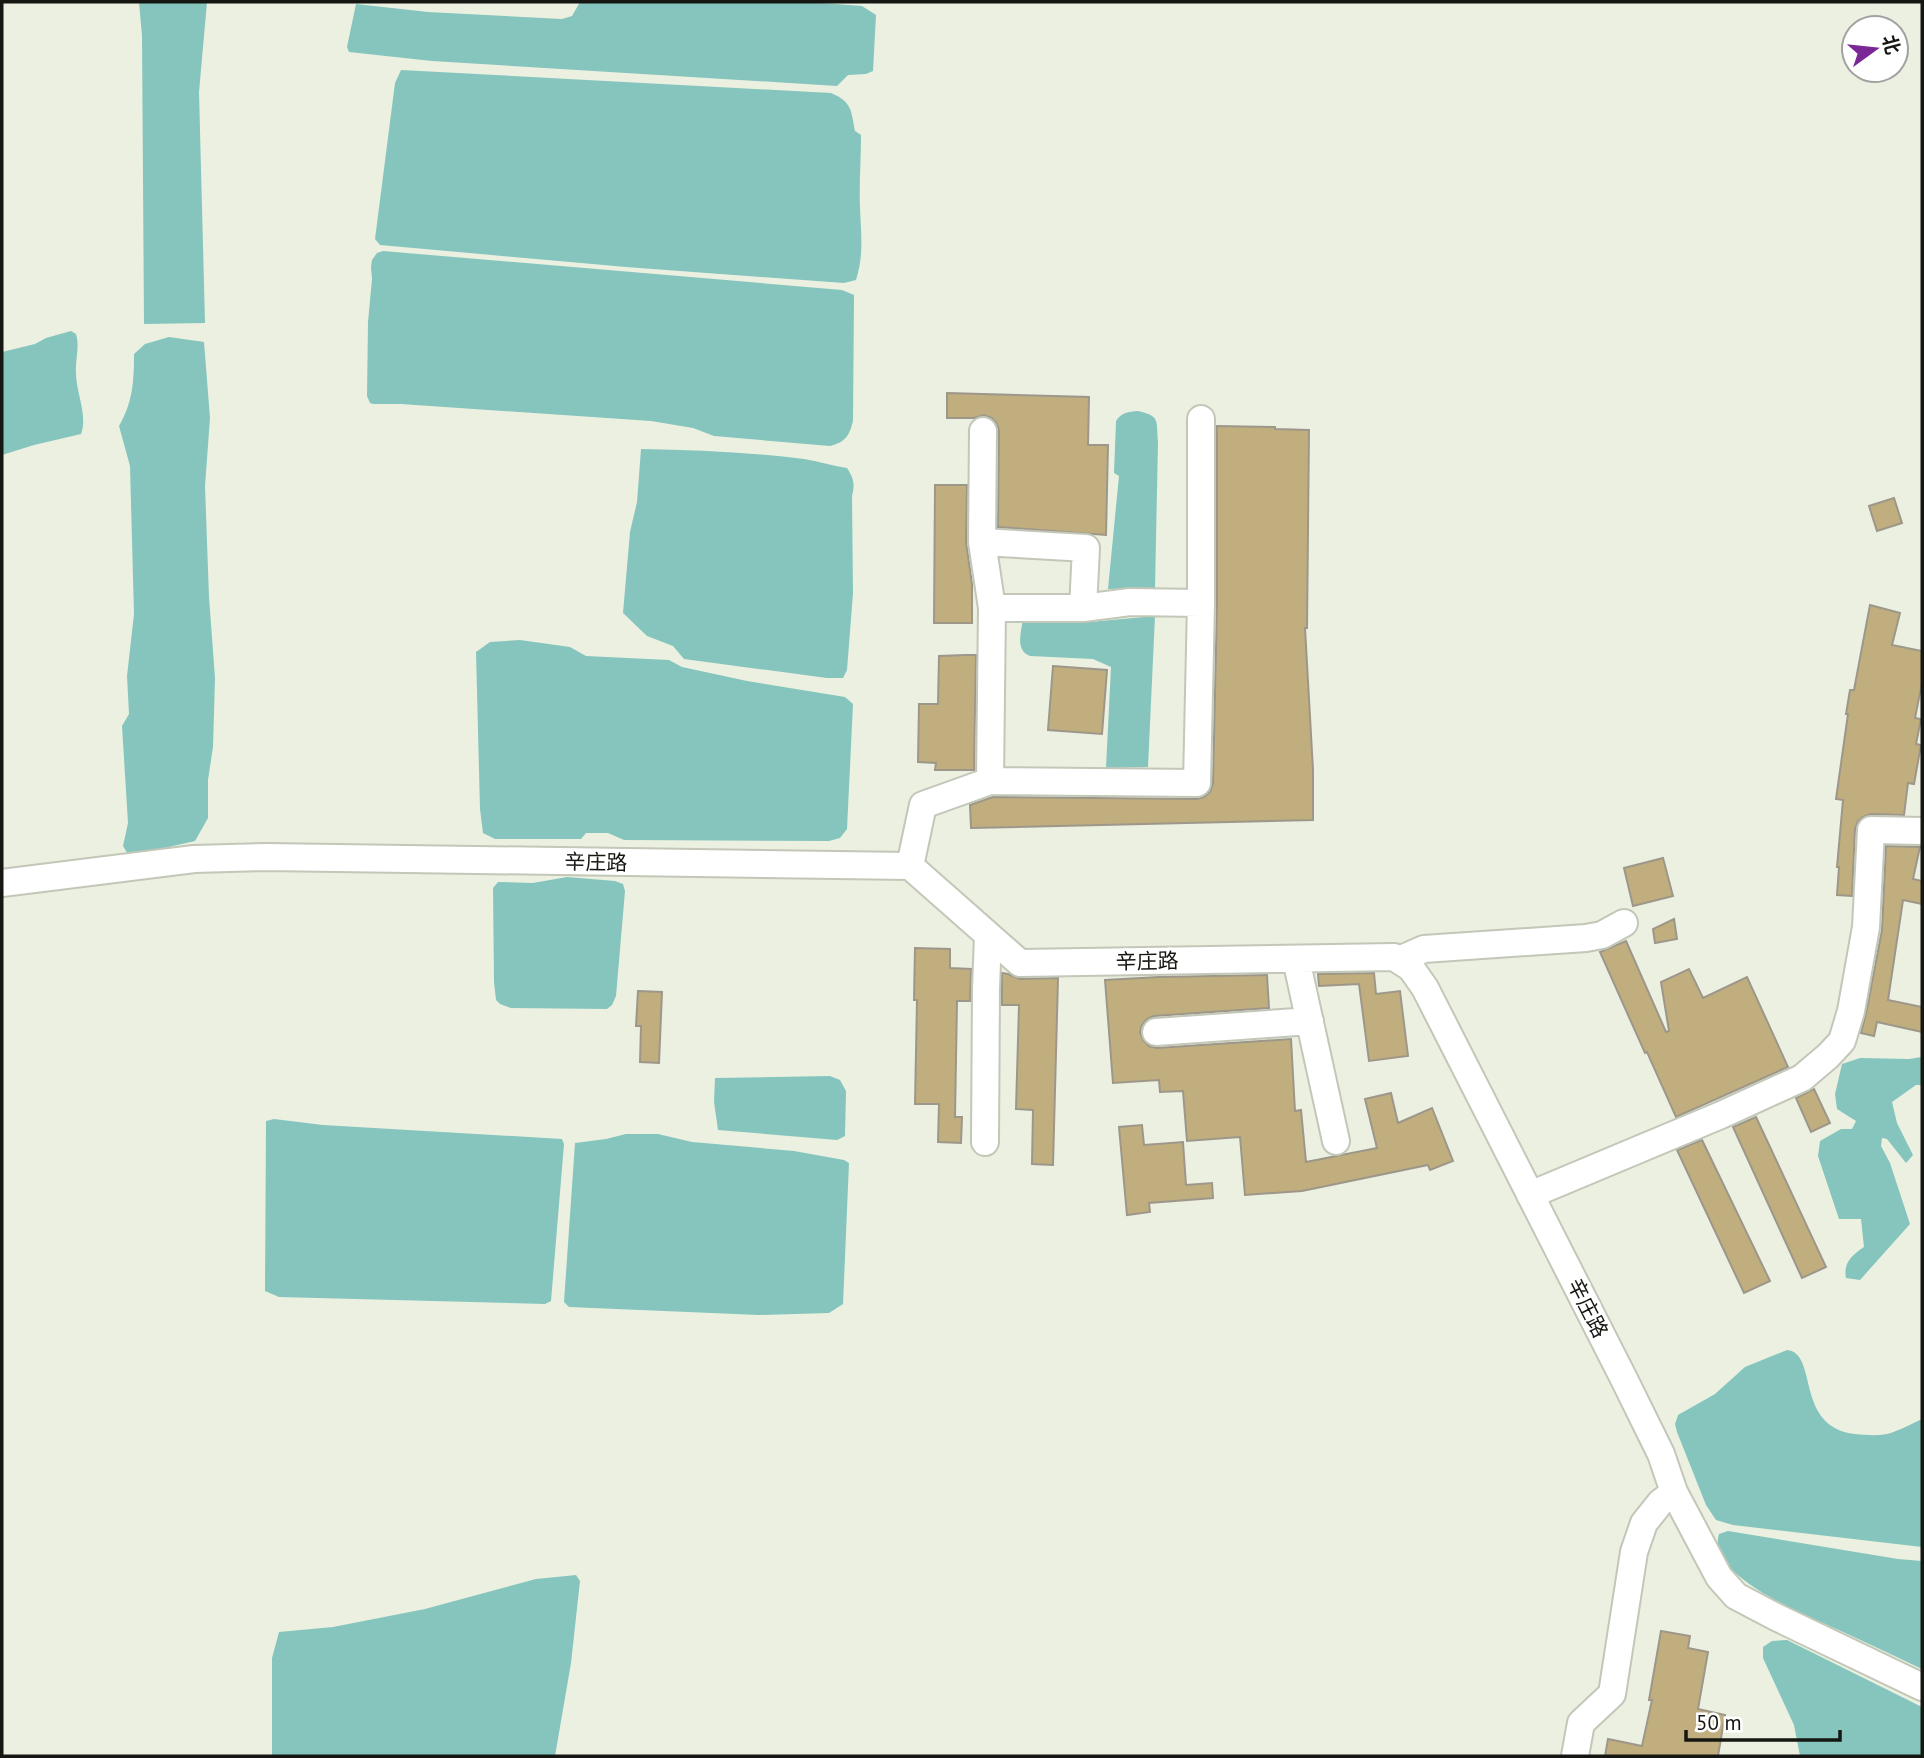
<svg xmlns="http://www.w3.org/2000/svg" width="1924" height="1758" viewBox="0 0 1924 1758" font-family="'PT Sans','Noto Sans SC',sans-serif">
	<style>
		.water { fill: #85c5bd }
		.building { fill: #c1ae7f; stroke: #9d978a; stroke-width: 2 }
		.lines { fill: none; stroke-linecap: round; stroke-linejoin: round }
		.minor-casing { stroke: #c2c7b8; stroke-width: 30 }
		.minor { stroke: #fff; stroke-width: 26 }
		.labels { text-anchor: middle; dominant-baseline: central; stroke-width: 6; stroke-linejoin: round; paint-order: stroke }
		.street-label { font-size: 21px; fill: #161712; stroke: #fff }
	</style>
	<rect width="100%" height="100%" fill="#ebf0e1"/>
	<!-- water -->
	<path class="water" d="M139,2H207L199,92L205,323L144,324L142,36Z
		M580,2H808L862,6L876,15L873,71L866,74L848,75L837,86L432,61L349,52L347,47L356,4L428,12L562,19L572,16Z
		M401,70L831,93C852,102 851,110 855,131L861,135C861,159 859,184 860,208C861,233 864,255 856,280L844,283L626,267L380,245L375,239L395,83Z
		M383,251L842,290L854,295L853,421C849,437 845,442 830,446L714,436L693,428L651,421L401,404H373L370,403L367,396L368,322L372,279L371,267L372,260L377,253Z
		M71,331L76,334C80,347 75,360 76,373C76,393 88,415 81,434L34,445L2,455V352L35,344L46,338Z
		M169,337L204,342L210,418L205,486L209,597L215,678L213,747L208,780V818L195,841L129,856L123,846L128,823L122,726L129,714L127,676L134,614L130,466L119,426C133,402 134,381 134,354L145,344Z
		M1138,411C1161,416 1156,421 1158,442L1155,588L1108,589L1119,476L1114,473L1116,421C1122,412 1128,412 1138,411Z
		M641,449C695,450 750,452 804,459C818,461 832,466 847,468C854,479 855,484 852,496L853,593L847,670L843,678H827L684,659L673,646L647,636L623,613L630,532L637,502Z
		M1155,616L1148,767L1106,768L1111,667L1093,659L1030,656C1015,650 1021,633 1023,619L1090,622Z
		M520,640L570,647L586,656L669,660L682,667L747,681L845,697L853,704L847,829L840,838L829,841L624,840L608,833H586L581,839H495L483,833L480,809L476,652L490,642Z
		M567,877L615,881L623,884L625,891L616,996L612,1005L607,1009L511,1008L500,1004L496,1000L494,982L493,888L498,882L533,883Z
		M1922,1057V1085H1916L1892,1102L1897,1123L1913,1155L1906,1163L1887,1139L1882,1138L1881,1146L1890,1163L1910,1224L1860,1280L1846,1278C1843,1263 1852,1255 1864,1247L1861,1219H1839L1818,1156L1820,1141L1841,1129H1852L1856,1121L1837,1109L1835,1094L1842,1064L1860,1058L1909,1059Z
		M830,1076L840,1080L846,1091L845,1136L837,1140L718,1130L714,1102L715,1078Z
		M274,1119L323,1125L562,1139L564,1144L551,1301L545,1304L279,1297L265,1291L266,1121Z
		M626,1134H658L692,1142L794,1151L844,1160L849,1163L843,1304L829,1313L759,1315L569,1307L564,1302L575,1143L606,1139Z
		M1787,1350C1819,1353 1794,1427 1855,1434C1866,1435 1876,1436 1887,1434C1899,1431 1911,1424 1922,1419V1547L1733,1525L1716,1520L1706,1505L1677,1432L1675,1424L1678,1415L1715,1394L1745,1367Z
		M1728,1531L1898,1559L1922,1561V1669C1896,1657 1870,1644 1843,1632C1813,1618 1705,1577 1719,1534Z
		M576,1575L580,1581L571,1663L555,1756H272V1658L279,1632L333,1627L425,1609L536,1579Z
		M1787,1640L1922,1707V1756H1800L1794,1725L1763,1658V1647L1772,1641Z"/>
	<!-- building -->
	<path class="building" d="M947,393L1089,397L1088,445H1108L1106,535L998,527L999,431L997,424L992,418L984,415L974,418H947Z
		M1217,426L1275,427V429L1309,430L1307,628H1305L1313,770V820L971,828L970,805L993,797L1197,799L1204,797L1210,792L1213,783L1217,603Z
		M935,485H967L966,542L972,584V623H934Z
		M1894,498L1902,523L1877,531L1869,506Z
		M1870,605L1900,613L1892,645L1922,651V683L1915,718L1921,719L1916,744L1921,745L1914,784L1908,783L1904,815L1871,814L1863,817L1858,821L1855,829L1852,896L1837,895L1839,867H1837L1843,800L1836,799L1848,714H1846L1850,690H1854Z
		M966,655H976L974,770H935L936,763L918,762L919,704H938L939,656Z
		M1053,666L1107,670L1102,734L1048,730Z
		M1886,846L1920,847L1913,879L1922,881V904L1903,900L1888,1000L1922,1007V1032L1877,1022L1874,1036L1861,1033L1866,1014L1882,930Z
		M1663,858L1673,896L1633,906L1624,868Z
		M1674,919L1677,939L1655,943L1653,929Z
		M1626,941L1666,1032L1669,1031L1661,982L1689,969L1703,998L1747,977L1788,1067L1676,1117L1647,1052L1645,1053L1600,952Z
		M915,948L950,949V968L971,969L970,1001H957L955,1117H962L961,1143L938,1142L939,1104H915L917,1000H914Z
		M1002,973L1008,974L1020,979L1058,978L1053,1165L1032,1164L1033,1110L1016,1109L1019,1005H1002Z
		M1374,973L1376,994L1400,991L1408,1056L1369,1061L1359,984L1319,986L1318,974Z
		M1267,975L1269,1008L1154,1016L1147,1019L1142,1025L1140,1032L1143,1040L1149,1046L1157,1048L1291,1039L1295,1111L1301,1110L1306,1162L1377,1148L1365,1099L1391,1093L1398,1123L1432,1108L1453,1161L1430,1170L1428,1165L1302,1191L1245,1195L1240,1137L1187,1141L1183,1091L1160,1092L1159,1080L1113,1083L1105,980L1159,977Z
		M638,991L662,992L659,1063L640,1062L641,1026H636Z
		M1814,1089L1830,1123L1811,1132L1796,1098Z
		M1756,1117L1826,1267L1802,1278L1733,1127Z
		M1142,1125L1144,1145L1183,1142L1186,1185L1212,1183L1213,1198L1149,1203L1150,1212L1127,1215L1119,1127Z
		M1702,1140L1770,1281L1744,1293L1677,1150Z
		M1661,1631L1690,1636L1688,1648L1708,1652L1698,1709L1725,1715L1718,1756H1605L1608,1739L1642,1746L1652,1700H1649Z"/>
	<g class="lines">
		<defs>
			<path id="minor" d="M983,431L982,542L992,608L990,781
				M982,542L1086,548L1083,608
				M992,608H1083L1130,602L1201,603
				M910,866L923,805L990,781L1197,783L1201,603V419
				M2,883L194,859L267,857L910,866L1020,963L1394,957L1411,968L1425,988L1624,1379L1661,1454L1674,1492L1719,1577L1736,1596L1776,1617L1922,1687
				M1296,959L1336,1141
				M1399,960L1424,949L1586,938L1602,935L1624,923
				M1156,1032L1310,1021
				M985,1142L986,989L988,935
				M1530,1195L1721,1115L1802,1078L1828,1056L1842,1041L1851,1011L1866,927L1871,830L1922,831
				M1575,1756L1581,1723L1612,1694L1634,1552L1644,1523L1660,1503L1674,1492"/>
		</defs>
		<!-- minor casing -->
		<use href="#minor" class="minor-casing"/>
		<!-- minor -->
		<use href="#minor" class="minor"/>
	</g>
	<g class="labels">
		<!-- street labels -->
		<g class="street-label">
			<text transform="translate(596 862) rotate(1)">辛庄路</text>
			<text transform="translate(1147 961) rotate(-1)">辛庄路</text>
			<text transform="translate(1588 1308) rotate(63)">辛庄路</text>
		</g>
	</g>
	<!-- border -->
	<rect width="1924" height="1758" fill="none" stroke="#161712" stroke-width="7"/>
	<!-- north arrow -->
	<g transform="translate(1875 49) rotate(75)"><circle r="33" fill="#ffffff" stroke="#a2a2a0" stroke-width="2"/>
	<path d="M0-5L12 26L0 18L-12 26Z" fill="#7c2796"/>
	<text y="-10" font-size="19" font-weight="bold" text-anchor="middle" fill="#161712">北</text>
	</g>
	<!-- scale -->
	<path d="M1686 1730v10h154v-10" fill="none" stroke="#161712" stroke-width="3.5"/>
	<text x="1696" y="1730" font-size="21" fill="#161712" stroke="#ffffff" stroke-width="5" paint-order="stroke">50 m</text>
</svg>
